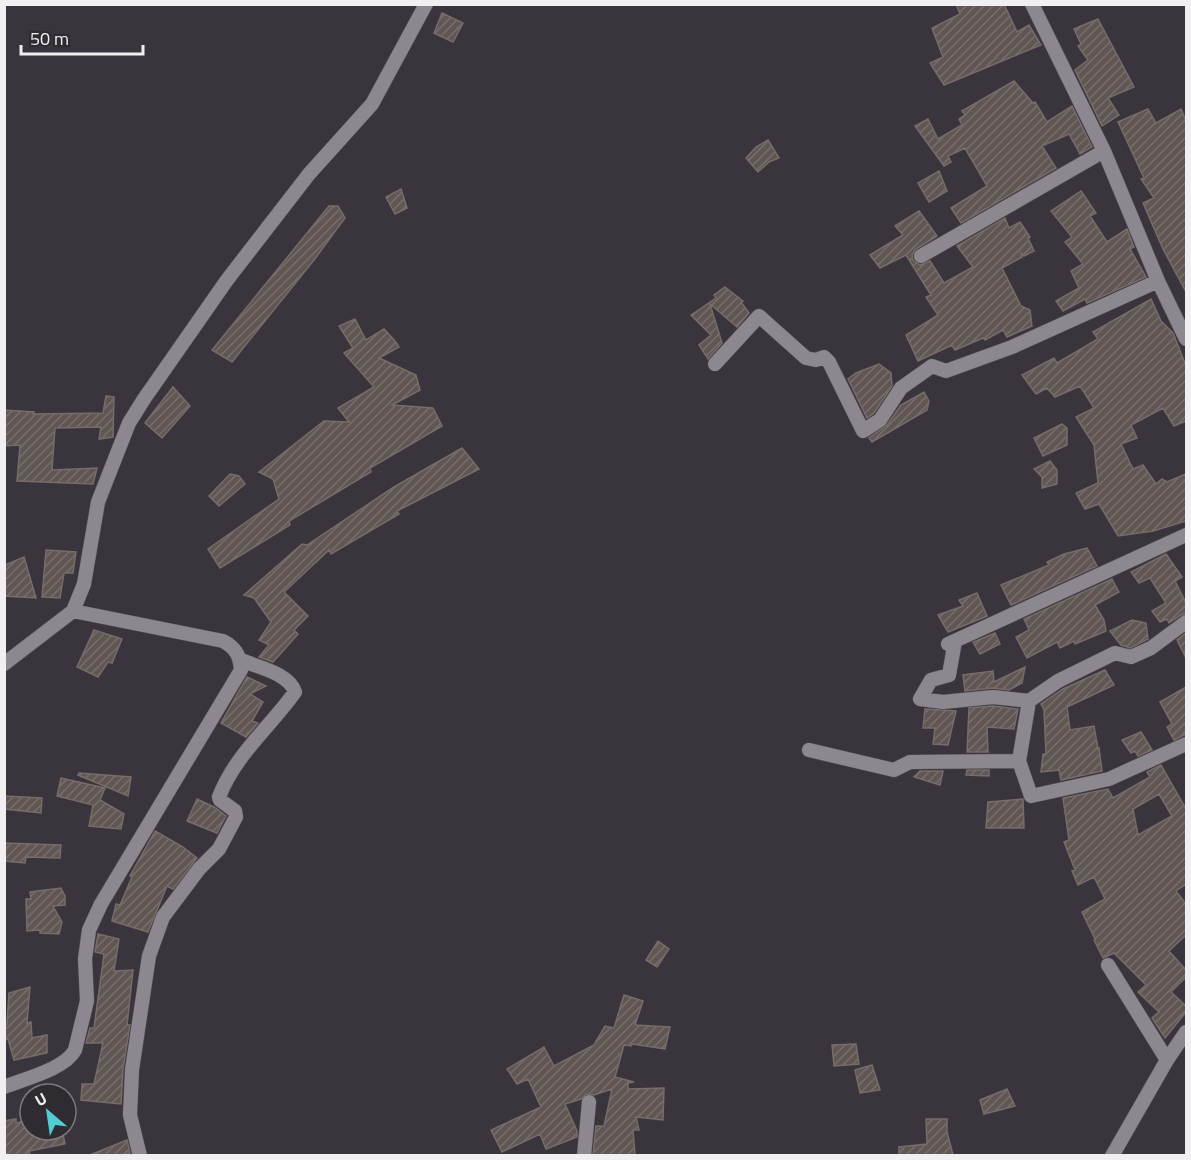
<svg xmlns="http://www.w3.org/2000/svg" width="1191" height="1160" viewBox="0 0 1191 1160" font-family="'Titillium Web',sans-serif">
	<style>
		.building { fill: url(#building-hatch); stroke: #766c6a; stroke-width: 1.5; fill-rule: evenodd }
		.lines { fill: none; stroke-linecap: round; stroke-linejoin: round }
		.street-casing { stroke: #575359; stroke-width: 15 }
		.street { stroke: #8d878f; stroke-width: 14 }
	</style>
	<defs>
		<pattern id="building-hatch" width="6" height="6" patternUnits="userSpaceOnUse" patternTransform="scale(1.5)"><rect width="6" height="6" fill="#605654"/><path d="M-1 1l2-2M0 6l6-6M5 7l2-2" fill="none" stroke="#776f6d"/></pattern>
	</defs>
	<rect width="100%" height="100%" fill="#3a353c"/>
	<!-- building -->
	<path class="building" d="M956,4H1004L1017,32L1029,25L1041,45L944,85L930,63L943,57L932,28L960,14Z
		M442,13L463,23L453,42L434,33Z
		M1098,19L1134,87L1108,98L1119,115L1102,126L1075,70L1088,60L1078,46L1081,44L1074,29Z
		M1014,81L1033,103L1035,102L1047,122L1072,106L1092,147L1080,154L1069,134L1042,146L1056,168L961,223L951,208L987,186L965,148L948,156L951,162L944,166L915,126L928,119L938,139L962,125L959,119L965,115L962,111Z
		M1148,109L1156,123L1181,109L1186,121V292L1163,249L1143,203L1154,198L1141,179L1144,178L1118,122Z
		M768,140L779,158L769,162L758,172L746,158L756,147Z
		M939,171L947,191L929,202L918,183Z
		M401,189L407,208L395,214L386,197Z
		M1081,191L1096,213L1090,216L1107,242L1127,229L1134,247L1130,249L1146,277L1087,303L1085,299L1063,311L1056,301L1079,288L1071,271L1083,264L1065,242L1072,237L1051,211Z
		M329,206H338L345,218L314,260L232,362L212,350Z
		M919,211L937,236L916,249L912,255L913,260L920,265L930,261L944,283L973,267L957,246L1005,218L1009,228L1020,222L1030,237L1028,238L1034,251L1024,256L1021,253L1022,257L1002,268L1021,306L1030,310L1032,326L1007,337L1003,330L985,340L983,338L955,350L952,345L918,361L906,335L938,315L926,297L931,295L906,255L880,268L870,255L903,235L895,226Z
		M725,287L743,301L741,302L749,313L737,327L710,304L722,343L708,359L699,345L711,335L691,315L716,298L714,295Z
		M1151,299L1161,321L1173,333L1186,366V421L1174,426L1163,408L1131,425L1137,438L1121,444L1133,469L1143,465L1156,484L1162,479L1167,482L1186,474V521L1153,531L1118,536L1099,504L1085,509L1076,493L1098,483L1094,445L1076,417L1094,408L1080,386L1055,397L1047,388L1036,394L1022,375L1054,358L1057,363L1098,339L1093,332Z
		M355,319L366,340L384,329L395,341L399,347L379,358L416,375L420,390L392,405L433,408L442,426L370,468L371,472L289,521L290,525L220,568L208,549L279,499L273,479L259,472L324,421L349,422L338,408L374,387L344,353L353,348L339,326Z
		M879,364L891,373L892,386L874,413L867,418L848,379L856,373Z
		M173,387L190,406L162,438L145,423Z
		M924,392L929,401L927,410L872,442L869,438L887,425L901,405Z
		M106,396L114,397L113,437L99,439L101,427L55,428L52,470L97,468L93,484L17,481L20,445L4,446V410L34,412L33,414L103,413Z
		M1062,424L1067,428V445L1043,456L1034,438Z
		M462,448L479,469L397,511L399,514L331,554L329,550L284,592L308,616L294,630L298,634L273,662L259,657L269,645L259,640L271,622L254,598L244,595L302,544L307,545L394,487Z
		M1050,461L1057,470V484L1042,488V477L1034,469Z
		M230,474L239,476L245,484L219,506L209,496Z
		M1087,548L1097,566L1011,605L1001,585L1049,565L1047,562L1064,554Z
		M46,550L76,552L73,573H64L60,598L42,597Z
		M1166,554L1182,577L1175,581L1186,603V613L1181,615L1169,623L1167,619L1160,622L1152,611L1166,603L1150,578L1139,583L1131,572Z
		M24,557L36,598L4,596L5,565Z
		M1112,579L1119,592L1095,605L1104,620L1106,631L1075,644L1074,641L1060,648L1057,642L1027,658L1016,637L1029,630L1024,619Z
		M977,593L987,616L948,632L938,615L963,606L959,600Z
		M1132,620L1146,623L1148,639L1130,648L1121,645L1110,631Z
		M94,630L122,639L112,663L108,662L98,677L77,667Z
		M995,633L1000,644L980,654L973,642Z
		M1186,633V658L1177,640Z
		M1025,667L1022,683L1009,690L992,688L965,691L963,675L993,671L994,682Z
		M1105,670L1114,685L1067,707L1070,730L1094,726L1098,749L1099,748L1102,771L1061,780L1059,770L1041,772L1043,754H1046L1044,710L1041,704L1063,689Z
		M247,677L266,686L250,694L263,702L252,721L258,723L246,737L221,723Z
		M1186,687V734L1174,740L1167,727L1172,724L1160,702Z
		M993,706L1018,709L1014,729L987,727L988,752H967L969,708Z
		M925,709L956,711L948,745L933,744L935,728H923Z
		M1141,732L1152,750L1138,756L1135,751L1131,753L1122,740Z
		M1161,765L1186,809V884L1176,891L1186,904V935L1169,951L1186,970V977L1171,992L1186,1006V1012L1165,1038L1152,1018L1159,1012L1138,992L1146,985L1114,953L1103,958L1094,940L1095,939L1082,912L1105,899L1094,877L1078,885L1072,871L1075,870L1064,842L1069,840L1063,798L1108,789L1113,798L1150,777L1147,772ZM1159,794L1172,816L1138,835L1133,809Z
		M967,770H989V776L966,775Z
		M920,771H943L940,785L914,777Z
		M79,773L131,777L128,796L78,775Z
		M61,778L105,788L100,800L124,814L121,829L89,826L93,805L57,796Z
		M4,796L42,798L41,813L4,809Z
		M197,799L214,807L226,816L217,833L187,821Z
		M1023,799L1024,828H986L988,802Z
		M155,831L183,847L197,858L173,889L167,886L148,932L112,921L116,904L120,905L132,877L130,876Z
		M4,843L61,845L60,858L26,857L25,863L4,861Z
		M61,888L65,896V905L53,906L62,922L59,934L40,933V930L27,931L26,899H31L30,892Z
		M98,934L119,939L114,971L133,970L127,1025H130L123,1069L121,1104L81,1100L82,1084H94L103,1043H86L90,1028H94L104,954L95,952Z
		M658,941L669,949L657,967L646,960Z
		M30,987L27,1023L31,1022L32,1038L47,1035V1053L14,1060L8,1039L4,1040V1024H7L9,993Z
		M624,995L643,1001L635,1025L670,1027L665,1049L632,1044L631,1046L624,1045L615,1077L634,1082L628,1083V1089L664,1088L663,1120L636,1117L639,1130H633L635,1155H593L596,1126H604L612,1089L594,1095L586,1094L581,1099L565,1104L577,1131V1137L546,1149L540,1134L502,1152L491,1130L541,1107L528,1079L517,1084L507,1069L544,1047L554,1066L594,1045L605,1026L614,1028Z
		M856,1044L859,1064L834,1066L832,1045Z
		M872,1065L880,1090L860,1093L855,1070Z
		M1007,1089L1015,1106L984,1114L980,1100Z
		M16,1119V1123L30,1120V1130H62L65,1144L29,1151L30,1155H4V1121Z
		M926,1119H947V1132L953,1155H899V1147L927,1144Z
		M127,1140L130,1153L122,1155H90Z"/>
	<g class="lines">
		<defs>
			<path id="street" d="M1032,4L1104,151L1158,281L1186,339
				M921,256L1104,151
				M715,364L759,316L806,358L816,360L824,357L829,362L863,431L880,420L901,388L932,366L946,371L1012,347L1158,281
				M955,641L949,675L931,680L920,699L943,702L993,697L1029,701L1058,681L1115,653L1131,657L1151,648L1186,622
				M948,644L1186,535
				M4,664L73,611L84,584L98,502L129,423L144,399L227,280L309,174L372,104L426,4
				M809,750L894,770L910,762L1019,761L1029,701
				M1019,761L1031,796L1109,779L1186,744
				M1108,965L1167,1060
				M4,1087C24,1079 65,1069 75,1050L87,1001L85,959L89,930L101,904L241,670C240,656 236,648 223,641L73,611
				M140,1156L130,1115L132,1070L149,956L163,917L199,869L219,849L236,817L235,811L220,800L219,797C235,755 270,727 295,692C289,673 257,667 241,660
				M584,1156L589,1102
				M1112,1156L1167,1060L1186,1032"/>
		</defs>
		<!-- street casing -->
		<use href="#street" class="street-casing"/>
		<!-- street -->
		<use href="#street" class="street"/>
	</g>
	<!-- border -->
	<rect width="1191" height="1160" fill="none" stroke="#f2eff3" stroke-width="12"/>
	<!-- north arrow -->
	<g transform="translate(48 1112) rotate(331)"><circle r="28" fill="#2f2b31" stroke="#7d797f" stroke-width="1.5"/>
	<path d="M0-4.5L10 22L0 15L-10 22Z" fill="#51ccd5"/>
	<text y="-9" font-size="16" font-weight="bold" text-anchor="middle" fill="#f2eff3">U</text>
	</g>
	<!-- scale -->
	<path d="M21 45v9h122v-9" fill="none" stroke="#f2eff3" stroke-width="3"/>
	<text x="30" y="45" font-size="18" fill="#f2eff3" stroke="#2f2b31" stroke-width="4.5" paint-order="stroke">50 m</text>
</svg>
